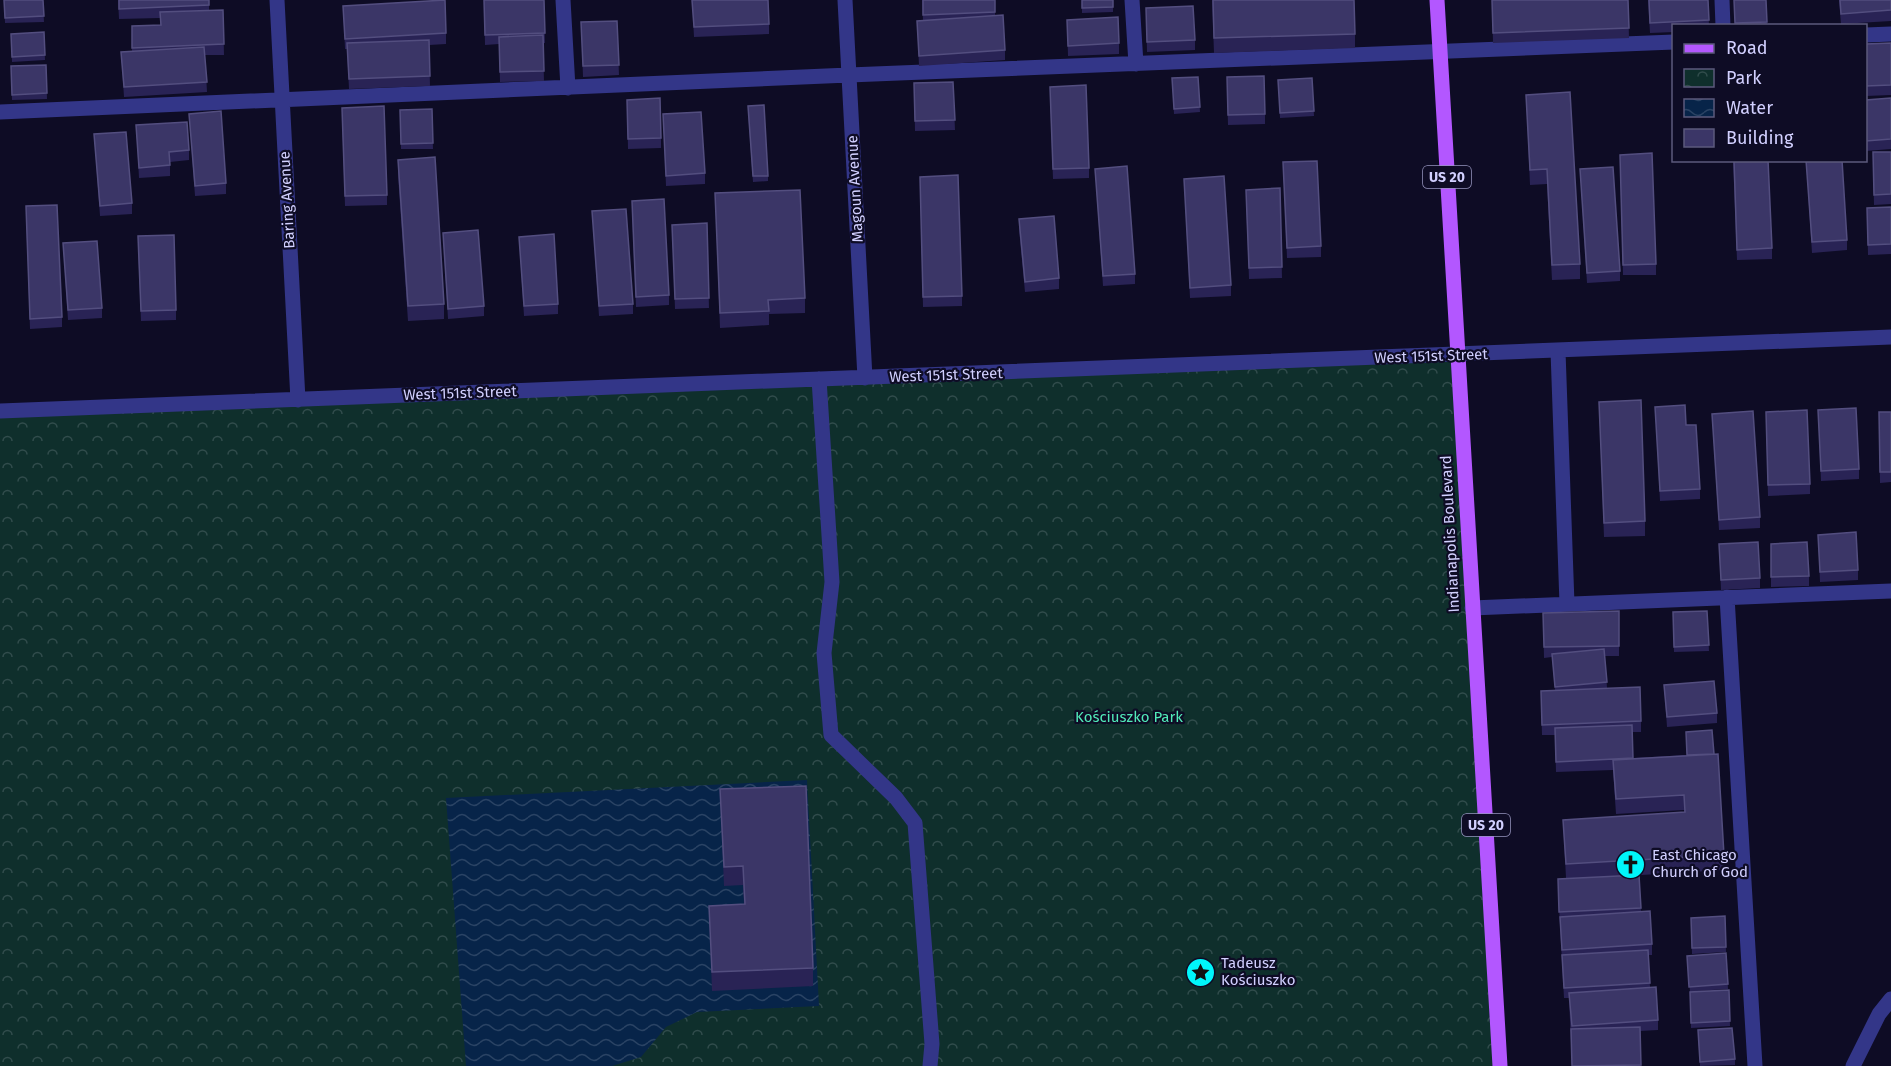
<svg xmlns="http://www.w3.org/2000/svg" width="1891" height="1066" viewBox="0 0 1891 1066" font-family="'Fira Sans',sans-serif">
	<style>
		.park { fill: url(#park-crowns) }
		.water { fill: url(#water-waves) }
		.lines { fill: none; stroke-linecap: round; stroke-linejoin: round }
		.minor { stroke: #333688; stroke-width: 15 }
		.major { stroke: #b357ff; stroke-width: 15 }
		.wall { fill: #292355 }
		.building { fill: #3b3667; stroke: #534e7f; stroke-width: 1.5 }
		.labels { text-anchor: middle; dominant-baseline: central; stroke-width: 4.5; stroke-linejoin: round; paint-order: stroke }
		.shield { fill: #0e0c25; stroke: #9795be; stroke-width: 1.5 }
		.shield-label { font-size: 14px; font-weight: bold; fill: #d2d0ff }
		.street-label { font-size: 15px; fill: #d2d0ff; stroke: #0e0c25 }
		.park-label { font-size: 15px; fill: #51eab8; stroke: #0e0c25 }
		.poi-label { font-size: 15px; fill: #d2d0ff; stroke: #0e0c25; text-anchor: start }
	</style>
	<defs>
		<pattern id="park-crowns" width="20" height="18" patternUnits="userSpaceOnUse" patternTransform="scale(1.5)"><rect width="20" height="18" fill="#0f2f2c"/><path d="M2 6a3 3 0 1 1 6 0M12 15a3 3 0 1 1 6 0" fill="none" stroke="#314c4c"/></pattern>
		<pattern id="water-waves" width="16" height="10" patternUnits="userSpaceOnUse" patternTransform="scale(1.5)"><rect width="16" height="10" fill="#072449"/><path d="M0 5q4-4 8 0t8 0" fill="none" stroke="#2a4364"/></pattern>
	</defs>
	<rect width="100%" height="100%" fill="#0e0c25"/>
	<!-- park -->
	<path class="park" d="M1457,355L1500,1066H0V411Z"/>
	<!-- water -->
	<path class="water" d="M807,780L819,1006L697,1012L666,1027L641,1057L612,1066H466L446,798Z"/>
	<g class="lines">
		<!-- minor -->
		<path class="minor" d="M277,0L298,400
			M563,0L568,88
			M845,0L865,378
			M1132,0L1136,64
			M1722,0L1723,26
			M1866,35L1891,34
			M0,112L849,75L1674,42
			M1558,351L1567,604
			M819,379L832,582L824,653L831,735L896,798L915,823L932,1044L930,1066
			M0,411L1891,337
			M1727,597L1755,1066
			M1472,608L1891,591
			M1853,1066L1879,1014L1891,999"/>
		<!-- major -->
		<path class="major" d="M1437,0L1500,1066"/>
	</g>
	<!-- wall -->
	<path class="wall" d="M4,0H43L44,22L5,23Z
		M118,0H209V11L223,10L224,55H205L207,92L124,97L121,52L132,51V26L160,25V18L119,19Z
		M484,0H544L545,43H543L544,81L500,82L499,44L485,45Z
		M692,0L769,24V34L694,37Z
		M922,0H995V15L1005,50V60L919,66L917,21L923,20Z
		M1082,0H1113V12L1082,13Z
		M1212,0L1355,34V48L1214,53Z
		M1492,0H1628L1629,38L1493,43Z
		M1648,0H1708L1709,26H1674V32L1650,33Z
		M1734,0H1766L1767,26H1735Z
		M1839,0H1891V21L1841,24Z
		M343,6L446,33V44L429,45L430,86L349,89L347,49H345Z
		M1146,8L1195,40V50L1147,52Z
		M1067,20L1119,43V54L1068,56Z
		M617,21L619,75L583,77L581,22Z
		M44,32L45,60L12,62L11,34Z
		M1891,43V95L1866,96V44Z
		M46,65L47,99L12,100L11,66Z
		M1198,77L1200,112L1174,114L1172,78Z
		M1312,78L1314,116L1280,118L1278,80Z
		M953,82L955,130L915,131L914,83Z
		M1227,88L1265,114V124L1228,125Z
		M1526,95L1580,264V279L1552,280L1547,184L1530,185Z
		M1050,97L1089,168V178L1053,179Z
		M1891,98V149L1866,151V100Z
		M627,100L661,138V148L628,149Z
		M432,109L433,149H401L400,110Z
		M748,111L768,176V181L753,182Z
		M189,114L226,183V194L195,196Z
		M663,114L705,173V184L666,186Z
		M342,118L387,195V205L345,206Z
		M136,125L189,150V160L170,162V176L139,178Z
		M94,134L132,203V214L100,216Z
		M1891,152V204L1874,205L1873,163Z
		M398,160L444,304V319L408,321L398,175Z
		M1733,160L1772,248V259L1737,260Z
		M1806,160L1847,240V250L1812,253Z
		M1283,162L1321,246V257L1287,258Z
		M1620,165L1656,264V275H1623Z
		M1095,169L1135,274V284L1103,286Z
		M1580,169L1620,271V281L1587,283Z
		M920,177L962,296V306L923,307Z
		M1184,179L1231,285V296L1190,298Z
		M1280,188L1282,278L1249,279L1246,200Z
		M715,193L805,298V313L769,314V325L720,328Z
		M1891,207V254L1868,255L1867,208Z
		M592,211L633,304V314L599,316Z
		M632,211L669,295V305L636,307Z
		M26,216L62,317V327L30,329Z
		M1019,219L1059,278V289L1025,292L1019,229Z
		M707,223L709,308L675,309L672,225Z
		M443,233L484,306V316L448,319Z
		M519,237L558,304V314L524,316Z
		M63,243L102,308V318L68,320Z
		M138,246L176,310V320L141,321Z
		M1599,402L1645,521V536L1604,537Z
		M1655,407L1686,425L1700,489V499L1660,501Z
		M1818,410L1859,469V479L1821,481Z
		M1879,412H1891V482L1880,483Z
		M1712,414L1760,517V528L1719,530Z
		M1766,422L1810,484V494L1768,496Z
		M1818,535L1858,570V580L1820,582Z
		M1719,544L1760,578V588L1721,590Z
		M1771,544L1809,576V586L1771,587Z
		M1619,611V656H1605L1607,688L1641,721V732H1632L1633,758L1687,755L1724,855V870L1625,876L1639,875L1641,912L1652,944V955H1648L1650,987L1658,1020V1030L1640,1031L1641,1066H1572L1569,998H1564L1558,889L1566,878L1563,820L1684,812V810L1616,814L1613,770L1556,772L1555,735H1542L1541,701L1555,690L1552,657L1544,658L1543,613Z
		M1707,611L1709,651L1674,652L1673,612Z
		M1664,685L1717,713V723L1667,727Z
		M720,789L813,968V986L712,991L709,906L744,904L743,885L724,886Z
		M1725,916L1726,952L1692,954L1691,918Z
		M1726,953L1728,989L1696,991L1729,990L1730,1026L1691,1028L1690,992L1687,961Z
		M1698,1035L1735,1059V1065L1700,1066Z"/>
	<!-- building -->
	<path class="building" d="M4,0H43L44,16L5,18Z
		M119,0H209V5L119,9Z
		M445,0L446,33L345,39L343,6Z
		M484,0H544L545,33L485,35Z
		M692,0H768L769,24L694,27Z
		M923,0H995V12L923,15Z
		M1082,0H1113V7L1082,8Z
		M1213,0H1354L1355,34L1214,38Z
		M1492,0H1628L1629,28L1493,33Z
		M1649,0H1708L1709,20L1650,23Z
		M1734,0H1766L1767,22L1735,23Z
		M1840,0H1891V10L1841,14Z
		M1193,6L1195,40L1147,42L1146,8Z
		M223,10L224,44L132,48V26L161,25L160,12Z
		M1003,15L1005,50L919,56L917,21Z
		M1118,17L1119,43L1068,46L1067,20Z
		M617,21L619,65L583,66L581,22Z
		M44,32L45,55L12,57L11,34Z
		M543,35L544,71L500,72L499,37Z
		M429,40L430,76L349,79L347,43Z
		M1891,43V85L1866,86V44Z
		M204,47L207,82L124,87L121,52Z
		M46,65L47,93L12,95L11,66Z
		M1264,76L1265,114L1228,115L1227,77Z
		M1198,77L1200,107L1174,109L1172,78Z
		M1312,78L1314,111L1280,113L1278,80Z
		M953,82L955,120L915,121L914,83Z
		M1086,85L1089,168L1053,169L1050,87Z
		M1570,92L1580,264L1552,265L1547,169L1530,170L1526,95Z
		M660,98L661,138L628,139L627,100Z
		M1891,98V139L1866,141V100Z
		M764,105L768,176H753L748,106Z
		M384,106L387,195L345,196L342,108Z
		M432,109L433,143L401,144L400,110Z
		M221,111L226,183L195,186L189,114Z
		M701,112L705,173L666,176L663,114Z
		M187,122L189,150L169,152L170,165L139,168L136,125Z
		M126,132L132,203L100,206L94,134Z
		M1873,152H1891V194L1874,195Z
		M1652,153L1656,264L1623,265L1620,155Z
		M435,157L444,304L408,306L398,160Z
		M1734,160H1768L1772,248L1737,250Z
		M1806,160H1842L1847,240L1812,242Z
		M1317,161L1321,246L1287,248L1283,162Z
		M1127,166L1135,274L1103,276L1095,169Z
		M1613,167L1620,271L1587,273L1580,169Z
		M958,175L962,296L923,297L920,177Z
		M1224,176L1231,285L1190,288L1184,179Z
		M1280,188L1282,267L1249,268L1246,190Z
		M800,190L805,298L768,300L769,311L720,313L715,193Z
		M664,199L669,295L636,297L632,201Z
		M57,205L62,317L30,319L26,206Z
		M1891,207V244L1868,245L1867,208Z
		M626,209L633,304L599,306L592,211Z
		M1054,216L1059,278L1025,282L1019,219Z
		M707,223L709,298L675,299L672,225Z
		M478,230L484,306L448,309L443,233Z
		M554,234L558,304L524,306L519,237Z
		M174,235L176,310L141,311L138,236Z
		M97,241L102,308L68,310L63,243Z
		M1641,400L1645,521L1604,523L1599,402Z
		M1685,405L1686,425H1696L1700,489L1660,491L1655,407Z
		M1856,408L1859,469L1821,471L1818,410Z
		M1807,410L1810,484L1768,485L1766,412Z
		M1753,411L1760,517L1719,520L1712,414Z
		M1879,412H1891V472H1880Z
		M1856,532L1858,570L1820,572L1818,535Z
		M1758,542L1760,578L1721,580L1719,544Z
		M1807,542L1809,576L1771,577V544Z
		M1619,611V646L1544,647L1543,613Z
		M1707,611L1709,645L1674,647L1673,612Z
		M1604,649L1607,682L1555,687L1552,654Z
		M1714,681L1717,713L1667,717L1664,685Z
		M1640,687L1641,721L1542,725L1541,691Z
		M1632,725L1633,758L1556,762L1555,728Z
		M1712,730L1714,754L1687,755L1686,732Z
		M1718,754L1724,855L1566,864L1563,820L1685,812L1684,795L1616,799L1613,760Z
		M806,786L813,968L712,972L709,906L745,904L743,866L724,867L720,789Z
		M1639,875L1641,908L1559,912L1558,879Z
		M1650,911L1652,944L1562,950L1560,917Z
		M1725,916L1726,947L1692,948L1691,918Z
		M1648,950L1650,983L1564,988L1562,955Z
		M1726,953L1728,984L1689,987L1687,956Z
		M1656,987L1658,1020L1572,1026L1569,993Z
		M1729,990L1730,1021L1691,1023L1690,992Z
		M1640,1027L1641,1065L1572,1066L1571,1029Z
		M1732,1028L1735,1059L1700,1062L1698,1030Z"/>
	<!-- icons -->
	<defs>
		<symbol id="church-disc" viewBox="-11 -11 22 22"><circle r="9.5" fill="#00f6fb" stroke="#0e0c25"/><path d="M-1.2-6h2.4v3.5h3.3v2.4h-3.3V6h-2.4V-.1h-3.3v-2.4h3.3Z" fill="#111"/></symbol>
		<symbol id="sight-disc" viewBox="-11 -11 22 22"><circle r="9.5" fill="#00f6fb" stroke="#0e0c25"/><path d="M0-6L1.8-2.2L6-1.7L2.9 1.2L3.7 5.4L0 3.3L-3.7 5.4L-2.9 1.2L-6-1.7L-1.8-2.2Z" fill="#111"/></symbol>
	</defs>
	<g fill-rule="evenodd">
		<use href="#church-disc" x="1614" y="848" width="33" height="33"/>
		<use href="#sight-disc" x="1184" y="956" width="33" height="33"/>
	</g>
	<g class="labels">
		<!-- shield labels -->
		<g class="shield">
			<rect x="1423" y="166" width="48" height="22" rx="4.5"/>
			<rect x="1462" y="814" width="48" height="22" rx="4.5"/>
		</g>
		<g class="shield-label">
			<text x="1447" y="177">US 20</text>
			<text x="1486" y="825">US 20</text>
		</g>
		<!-- street labels -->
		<g class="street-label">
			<text transform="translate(855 189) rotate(-93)">Magoun Avenue</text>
			<text transform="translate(287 200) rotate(-93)">Baring Avenue</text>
			<text transform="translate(1431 356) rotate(-2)">West 151st Street</text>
			<text transform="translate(946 375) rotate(-2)">West 151st Street</text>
			<text transform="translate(460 393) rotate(-2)">West 151st Street</text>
			<text transform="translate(1450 534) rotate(-93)">Indianapolis Boulevard</text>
		</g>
		<!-- park labels -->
		<g class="park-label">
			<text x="1129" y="717">Kościuszko Park</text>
		</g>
		<!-- poi labels -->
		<g class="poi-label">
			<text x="1652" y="855">East Chicago<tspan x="1652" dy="17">Church of God</tspan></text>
			<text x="1221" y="963">Tadeusz<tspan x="1221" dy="17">Kościuszko</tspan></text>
		</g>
	</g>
	<!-- legend -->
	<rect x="1672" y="24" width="195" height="138" fill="#0e0c25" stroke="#5c5a7c" stroke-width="1.5"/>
	<rect x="1684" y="44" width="30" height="9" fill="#b357ff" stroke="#5c5a7c" stroke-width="1.5"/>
	<text x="1726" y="54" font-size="18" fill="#d2d0ff">Road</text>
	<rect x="1684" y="69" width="30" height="18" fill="url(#park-crowns)" stroke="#5c5a7c" stroke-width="1.5"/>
	<text x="1726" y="84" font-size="18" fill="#d2d0ff">Park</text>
	<rect x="1684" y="99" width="30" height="18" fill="url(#water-waves)" stroke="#5c5a7c" stroke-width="1.5"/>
	<text x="1726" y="114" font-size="18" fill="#d2d0ff">Water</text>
	<rect x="1684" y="129" width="30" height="18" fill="#3b3667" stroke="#5c5a7c" stroke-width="1.5"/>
	<text x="1726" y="144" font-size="18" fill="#d2d0ff">Building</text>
</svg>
